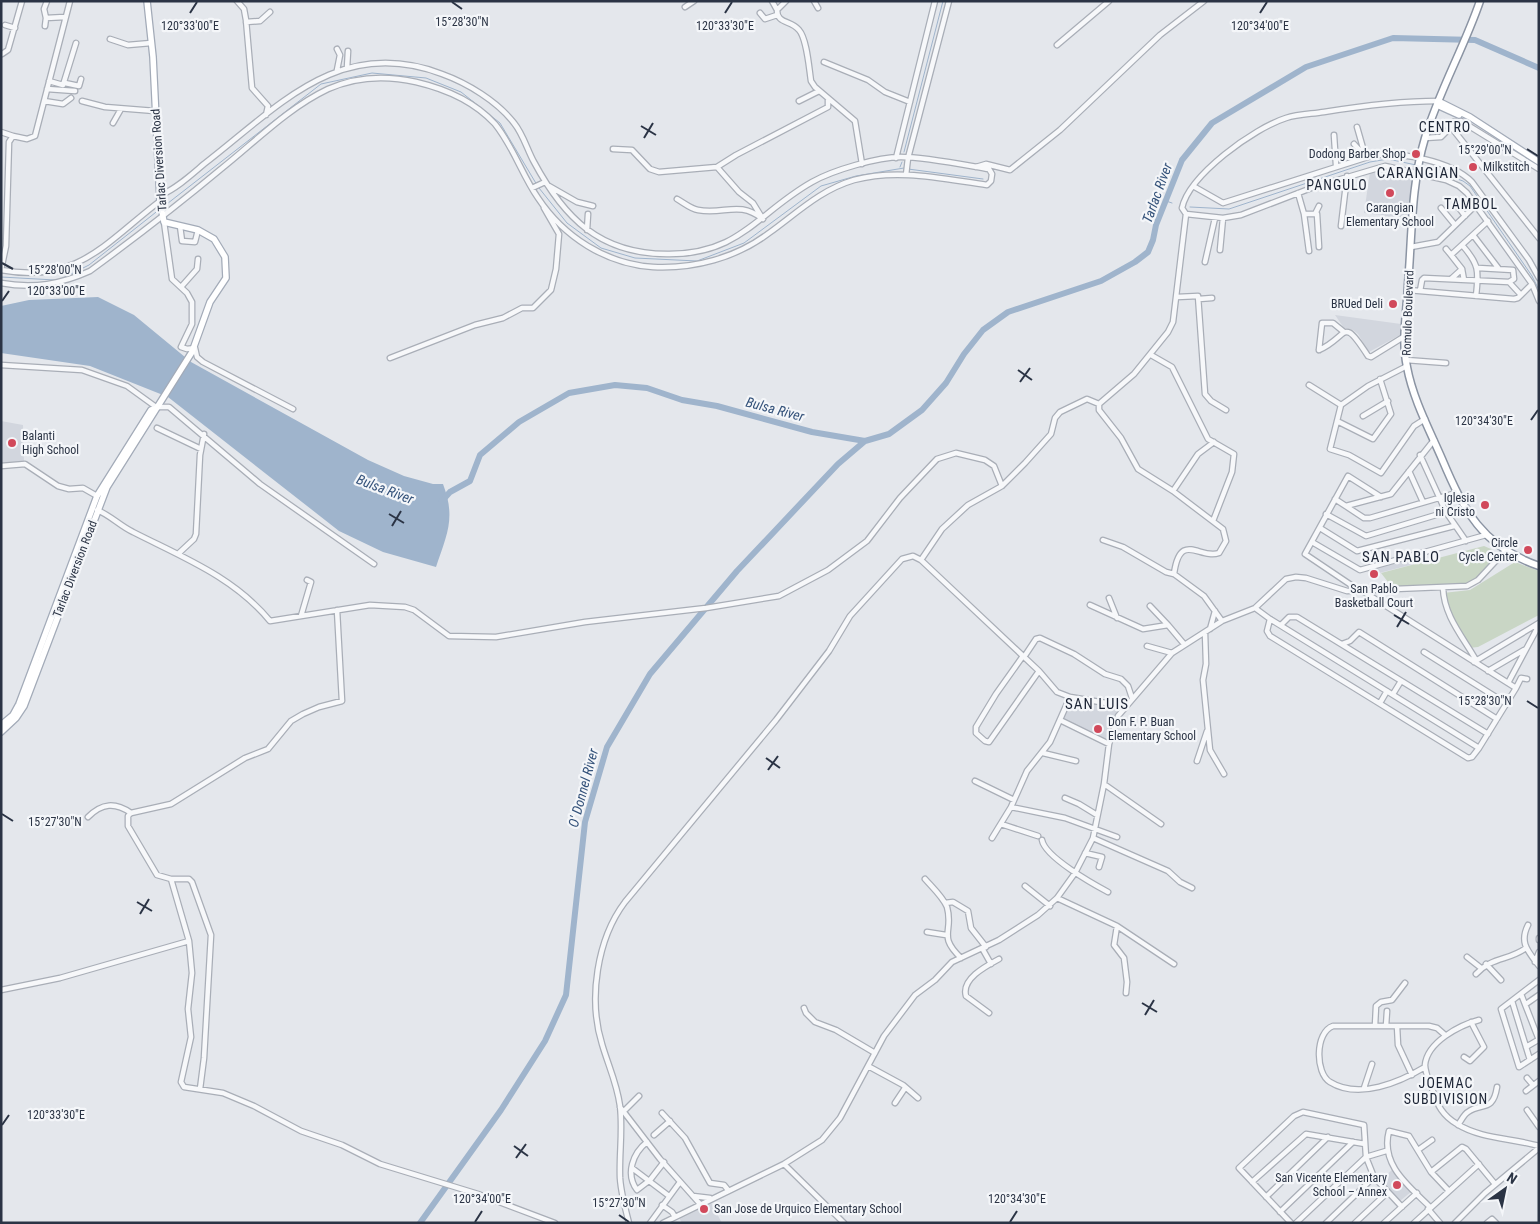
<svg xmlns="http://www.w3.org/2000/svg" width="1540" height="1224" viewBox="0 0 1540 1224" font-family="'Roboto Condensed',sans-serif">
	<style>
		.built { fill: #d2d6de }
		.green { fill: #c9d6c5 }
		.water { fill: #9fb4cc }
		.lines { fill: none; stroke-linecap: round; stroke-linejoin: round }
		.stream { stroke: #9fb4cc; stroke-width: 1 }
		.river { stroke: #9fb4cc; stroke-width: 6 }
		.minor-casing { stroke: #a9aeb7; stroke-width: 7 }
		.major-casing { stroke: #a3abb8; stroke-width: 8 }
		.highway-casing { stroke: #8b94a3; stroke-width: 9 }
		.minor { stroke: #f7f8fa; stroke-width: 4.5 }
		.major { stroke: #fff; stroke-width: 5.5 }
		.highway { stroke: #fff; stroke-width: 6 }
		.ticks { fill: none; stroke: #2b3445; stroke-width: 2 }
		.poi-dot { fill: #d1495b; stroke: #f4f6f9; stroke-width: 2 }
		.labels { text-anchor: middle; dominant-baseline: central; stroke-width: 4.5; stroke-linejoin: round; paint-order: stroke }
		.poi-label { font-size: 12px; fill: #2b3445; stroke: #f4f6f9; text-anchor: end }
		.street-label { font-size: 12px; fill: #2b3445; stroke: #f4f6f9 }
		.neighbourhood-label { font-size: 14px; letter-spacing: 1px; fill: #1d2536; stroke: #f4f6f9 }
		.water-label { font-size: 14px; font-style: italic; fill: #34527a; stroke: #f4f6f9 }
		.quarter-label { font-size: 15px; letter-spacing: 1px; fill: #1d2536; stroke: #f4f6f9 }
		.ticks-label { font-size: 12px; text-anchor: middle; fill: #2b3445; stroke: #f4f6f9; stroke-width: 4.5; stroke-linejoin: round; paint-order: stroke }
	</style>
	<rect width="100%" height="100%" fill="#e4e7ec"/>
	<!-- built -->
	<path class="built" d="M1385,168L1415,173L1409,219L1364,213L1370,172Z
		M1335,315L1401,324L1400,335L1369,352L1358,334L1353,330L1344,328Z
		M1,421L23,425L24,462L1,463Z
		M1424,553L1426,561L1379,573L1376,567Z
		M1071,698L1119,706L1106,739L1063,718Z
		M1393,1169L1412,1191L1400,1201L1381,1180Z
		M710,1201L722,1223H682L678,1216Z"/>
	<!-- green -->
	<path class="green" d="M1484,546L1491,549L1496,558L1476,581L1467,583L1392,587L1381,573Z
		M1515,562L1539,571V615L1478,647L1469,648L1443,600V593L1470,590Z"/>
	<!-- water -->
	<path class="water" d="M98,297L134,315L191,362L368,460L404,476L433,484H443C456,518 447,534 436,567L383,552L339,531L168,397L90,366L1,353V306L29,300Z"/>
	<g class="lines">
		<!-- stream -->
		<path class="stream" d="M904,152L943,1
			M900,167L902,162
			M1423,167L1463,181L1470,186L1532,276L1539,290
			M908,169L983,179
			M539,188L567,223L601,248L635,258L697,261L744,243L821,186L856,176L904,168
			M1166,201L1172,203
			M163,207L321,84L372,73L426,78L461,92L500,123L537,185
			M1190,207L1229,209L1370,162L1388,159L1416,165
			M1,277L55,280
			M59,280L89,265L160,209"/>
		<!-- river -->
		<path class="river" d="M442,501L450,492L470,481L480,455L519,422L569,393L615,385L647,388L682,400L717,406L812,432L865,441
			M420,1223L501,1110L545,1041L566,995L585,822L607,747L650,674L737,571L838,464L865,441L889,434L922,410L946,383L964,354L983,330L1008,312L1101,281L1135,262L1148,252L1153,240L1156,225L1182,160L1212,123L1306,67L1393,38L1475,40L1539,68"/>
		<defs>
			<path id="minor" d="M237,1L244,9L246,20L252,88L268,106L266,115
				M772,1L777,10
				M786,1L777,10C777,24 791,20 799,30C807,39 809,68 811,81L815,87L855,121L862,164
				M814,1L818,8
				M685,7L694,1
				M760,13L765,19L777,15
				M46,18L44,9L47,1
				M246,22L260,21L270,12
				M5,25L15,28
				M45,26L46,18L65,17
				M110,39L128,45L151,43
				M1057,45L1109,1
				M337,49L340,55L337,70
				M2,54L8,50L22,1
				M824,62L868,80L885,92L910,102
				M347,68L348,51
				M49,81L63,85L76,43
				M65,83L79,86L81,79
				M47,89L75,91
				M44,101L63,104L71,98
				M82,101L105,107L155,111
				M799,101L819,91
				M113,123L121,109
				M1357,127L1363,148L1362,153
				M1451,127L1539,238
				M1,132L13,136
				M1334,135L1336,165
				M1425,138L1441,137L1451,127L1453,122L1461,121L1539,169
				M1354,144L1363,154
				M613,149L632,150L650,169L659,172L717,167L736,155L828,107V100
				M896,158L935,1
				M717,167L739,192L753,203L761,216
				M976,167L986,164L1010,170L1060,130L1160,35L1204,1
				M906,175L908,158L949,1
				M549,186L577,202L593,206
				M1193,186L1223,203L1371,156C1400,151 1451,161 1472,182L1529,260L1539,278
				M532,188L545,182
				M1298,193L1304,214L1309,251
				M677,199C684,203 691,209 698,210C725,215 738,200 763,219
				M1456,204L1465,216
				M1441,208L1455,225
				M1186,214L1223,218L1241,215L1314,187L1385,166L1446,180L1459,186L1467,193L1532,284L1539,301
				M1304,214H1317L1319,247
				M1315,214L1319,206
				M164,222L172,279L187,293L192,302V324L181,347L187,349L195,348L197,357L203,362L293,409
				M180,226L182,241L195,242L198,230
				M1341,226L1347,176
				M587,230L588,214
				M1473,235L1499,269
				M1462,245C1479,264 1479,271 1476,296
				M1411,247L1438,242L1476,205
				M1446,249L1451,255
				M1220,250L1223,218
				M1205,262L1215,218
				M1478,268L1513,270L1514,279L1509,282
				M1,270L6,246L9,142L13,136L27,139L35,136L70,1
				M1,270C78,284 105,243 160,201
				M1451,279L1462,269
				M1464,280L1462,269L1451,255L1488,221
				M1,283C34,289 61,284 90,271C135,238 179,204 221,169C255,142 288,108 328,89C357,76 385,75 416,82C446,89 474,101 495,124C513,146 522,175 538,198C564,237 606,264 653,267C694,269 736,258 769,233C797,213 820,190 854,180C898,168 943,179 987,185L991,181L992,174L989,169C965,165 925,157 901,157C878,157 833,170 812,182C757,213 740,255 667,254C600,254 564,218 534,162C527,149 523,134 514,123C497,101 467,83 442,74C339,35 278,107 204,164C191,175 177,188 161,195
				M181,287L197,269L198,259
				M1408,290L1514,299L1518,298L1532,284
				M1420,291L1422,280L1424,278L1509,282L1521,295
				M1177,297L1198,296L1205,394L1211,401L1226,410
				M1199,299L1212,298
				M1319,350C1349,337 1341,314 1368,356L1371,357L1405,336
				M1319,350L1322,323H1333L1344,332
				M1151,355L1172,367L1208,439L1234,454L1232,472L1213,521
				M390,358L475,325L503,318L522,308H533L551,290L556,269L559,234L544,208
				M1406,360L1446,363
				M1,365L82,370L127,386L156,407H169L260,484L374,564
				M1407,366L1368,386L1341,405L1330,449L1349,455L1381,473L1414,426L1425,419
				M1309,385L1341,405
				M1363,416L1388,401
				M1337,421L1373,439L1391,414L1380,379
				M157,428L201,449
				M1420,455L1446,512L1466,541
				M1,466L25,464L58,486L69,489L83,488L97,496
				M1409,471L1423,502
				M1173,491L1198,454L1214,442
				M1335,499L1364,518H1370L1456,493
				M1346,506L1391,494L1434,440
				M97,510C110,515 120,526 133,532C182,557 234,577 270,621L370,605L405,607L414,610L449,636L496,637L585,622L706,608L779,596L828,570L867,541L900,498L937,459L956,453L985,460L994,466L1002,486
				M1326,514L1366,536L1446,512
				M1320,528L1357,551L1454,526
				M1103,540L1123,547L1166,572L1174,574
				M1312,542L1360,570L1486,535
				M179,553L194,539L196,534L200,455L204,434
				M921,560L942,529L968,505L1002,486L1025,463L1051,434L1055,418L1060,412L1087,399L1099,404
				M1443,588C1444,616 1463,637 1476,660
				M1360,591L1305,554L1348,476L1381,497
				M1364,592L1508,683L1539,625
				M1109,598L1117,618
				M1090,605L1143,629L1168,625L1184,644
				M1150,606L1168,625
				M1255,608L1270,619L1479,748L1516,688L1508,683
				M301,616L311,582L307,580
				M1270,619L1267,631L1270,636L1468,758L1472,757L1479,748
				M1222,621L1204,596L1174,574C1180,530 1200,560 1219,553L1226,541L1223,529L1173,491L1138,469L1121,438L1099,410V404L1134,374L1168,332L1173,322L1186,214L1182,208C1189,175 1254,128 1286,118C1298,114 1312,114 1324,112C1361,106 1400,101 1438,101
				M1281,625L1289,617H1297L1488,734
				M1210,629L1215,611
				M1205,632L1206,664L1203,680L1210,750L1224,774
				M1342,644L1350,641L1359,632L1497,719
				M1147,646L1172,653
				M1424,652L1507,704
				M1023,656L996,694L976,727V733L985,741L989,742L1039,671
				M1024,657L1036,639L1040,638L1074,654L1105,674L1121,679L1128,686L1132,698
				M1474,662L1539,623
				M1488,671L1524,650
				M1516,688L1521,678L1527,679
				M1393,694L1401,681
				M1380,703L1387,691
				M1060,720L1109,744
				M1043,753L1076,761
				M1197,761L1207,731
				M975,781L1014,800
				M1104,784L1161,824
				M1065,798L1079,804L1097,815
				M1011,807L1065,818L1117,837
				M88,817C102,803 115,802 131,813
				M1001,824L1038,836
				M992,838L1011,807L1027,771L1050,742L1070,697
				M1093,838L1168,871L1180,882L1192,888
				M1042,840C1045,857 1093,884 1108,892
				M1085,853L1102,857L1099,867
				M171,879H189L192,882L211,935L204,1058L200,1089
				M925,879C932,887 943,897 947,907C954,932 937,935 961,958
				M1025,886L1050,906
				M1057,898L1117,926L1114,945L1124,958L1127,982L1126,993
				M945,903L953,902L968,911L971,928L986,947
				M1528,925C1519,943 1528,951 1539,966
				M1117,926L1174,964
				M927,932L946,935
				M1539,938V940
				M189,941L192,973L188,1009L191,1037L181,1082L184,1087L223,1093L254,1106L301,1131L342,1145L380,1164L478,1194L555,1223
				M982,948L991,964
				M1467,957L1481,968
				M1535,962L1539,952
				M1486,964L1501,980
				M1476,974C1493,956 1508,961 1526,948
				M1539,980L1501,1009L1519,1067L1539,1054
				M1,990L60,978L189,941L171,879L157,875L128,826V816L131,813L171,804L245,758L268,749L291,721L303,714L319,707L342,701L337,610
				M1521,994L1539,1040
				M1512,1001L1530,1060
				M1526,1004L1539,995
				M804,1008L806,1013L815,1022L836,1030L875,1053
				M989,1013L966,996C961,979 986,966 999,959
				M1479,1020C1460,1025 1427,1042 1425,1065C1425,1073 1430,1083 1433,1091C1437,1105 1443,1116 1457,1124C1481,1139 1512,1138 1539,1146
				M1375,1026L1376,1006L1381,1002L1392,1000L1405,983
				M1386,1026L1387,1011
				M1397,1026L1398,1045L1412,1075
				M1526,1047L1538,1040
				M1464,1057L1470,1061L1484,1047L1471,1022
				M868,1066L903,1085L918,1098
				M1425,1067C1400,1082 1359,1100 1330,1082C1315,1073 1315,1032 1333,1026H1429L1437,1028L1445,1035
				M1527,1078L1533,1085
				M1364,1088L1372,1064
				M1526,1091L1539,1081
				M895,1103L905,1088
				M620,1107L660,1159L700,1204
				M1527,1110L1539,1127
				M623,1112L639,1096
				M662,1113L685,1138L710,1183L724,1185L728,1190
				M1458,1125C1461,1121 1464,1114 1468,1112C1481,1102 1493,1113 1497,1087
				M654,1135L670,1121
				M647,1142C633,1153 625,1174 637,1190L650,1180L664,1162
				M1418,1150L1432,1140
				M784,1164L844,1223
				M632,1168L669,1196
				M1431,1172L1462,1147L1466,1149L1495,1184
				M1252,1182L1306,1134L1365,1144
				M693,1196L710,1198
				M1266,1197L1328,1137
				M662,1205L672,1212L675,1217
				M1430,1207C1409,1186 1380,1165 1389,1131L1409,1136L1431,1172L1449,1191
				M1428,1209L1440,1223
				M1280,1212L1353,1142
				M629,1223C625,1208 621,1193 620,1178C619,1154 623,1130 620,1106C617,1083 608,1065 602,1044C588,999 597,939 625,902L776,720L829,651L850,616L902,559L913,556L921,560L1039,671L1057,692L1070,697L1106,703H1127
				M650,1223L680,1182
				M663,1223L784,1164L822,1140L840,1118L884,1036L915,995L935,980L952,962L999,940L1038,915L1057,898L1075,873L1093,838L1104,784L1109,744L1118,716L1172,653L1222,621L1255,608L1286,579L1296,577L1306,578L1347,591L1467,586L1478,580L1505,551
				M1291,1223L1239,1168L1294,1116L1303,1112L1364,1125L1366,1157L1374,1177L1402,1207
				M1296,1223L1366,1157L1386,1151
				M1326,1223L1374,1177
				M1355,1223L1388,1192
				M1384,1223L1417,1193
				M1414,1223L1479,1164
				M1455,1223L1485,1193L1539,1148
				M1487,1223L1492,1219L1496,1223"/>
			<path id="major" d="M1438,101L1470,117L1539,162
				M1437,105L1459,115
				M1,725L13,715L19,704L97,496L151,410L155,409
				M1,732L16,718L24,706L107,487L192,352L210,302L226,278L225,257L214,239L198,230L164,222L160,201L153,57L147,1"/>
			<path id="highway" d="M1480,1C1464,48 1439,91 1425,138C1411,184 1412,236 1408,284C1407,311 1401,340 1407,367C1413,399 1429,429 1442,459C1464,511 1482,546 1539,566"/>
		</defs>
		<!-- minor casing -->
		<use href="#minor" class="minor-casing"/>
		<!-- major casing -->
		<use href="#major" class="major-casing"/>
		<!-- highway casing -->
		<use href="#highway" class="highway-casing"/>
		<!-- minor -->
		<use href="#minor" class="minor"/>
		<!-- major -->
		<use href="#major" class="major"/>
		<!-- highway -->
		<use href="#highway" class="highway"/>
	</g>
	<!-- ticks -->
	<path class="ticks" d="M452,2L462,9M190,13L197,2M725,13L732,2M1260,13L1267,2M641,126L656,135M644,138L653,123M1527,149L1538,156M2,263L13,269M2,301L9,291M1018,370L1032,380M1020,382L1030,368M1531,420L1538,410M389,514L404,523M392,526L401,511M1394,615L1409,624M1397,627L1406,612M1527,701L1538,708M766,758L780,768M768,770L778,756M2,814L13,821M137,902L152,911M140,914L149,899M1142,1003L1157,1012M1145,1015L1154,1000M2,1125L9,1115M514,1146L528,1156M516,1158L526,1144M619,1215L629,1222M475,1222L482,1211M1010,1222L1017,1211"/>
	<!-- markers -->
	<g class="poi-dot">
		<circle cx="1416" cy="154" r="5"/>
		<circle cx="1473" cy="167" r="5"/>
		<circle cx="1390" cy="193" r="5"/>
		<circle cx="1393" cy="304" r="5"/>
		<circle cx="12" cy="443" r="5"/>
		<circle cx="1485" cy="505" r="5"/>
		<circle cx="1528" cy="550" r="5"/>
		<circle cx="1374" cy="574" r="5"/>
		<circle cx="1098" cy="729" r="5"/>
		<circle cx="1397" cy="1185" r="5"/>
		<circle cx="704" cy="1209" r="5"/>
	</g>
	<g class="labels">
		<!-- poi labels -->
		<g class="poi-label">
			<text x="1406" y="154">Dodong Barber Shop</text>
			<text x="1483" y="167" text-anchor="start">Milkstitch</text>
			<text x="1390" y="208" text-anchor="middle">Carangian<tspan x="1390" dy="14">Elementary School</tspan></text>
			<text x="1383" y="304">BRUed Deli</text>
			<text x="22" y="436" text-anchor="start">Balanti<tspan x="22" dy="14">High School</tspan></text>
			<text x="1475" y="498">Iglesia<tspan x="1475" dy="14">ni Cristo</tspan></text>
			<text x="1518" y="543">Circle<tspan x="1518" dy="14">Cycle Center</tspan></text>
			<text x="1374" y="589" text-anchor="middle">San Pablo<tspan x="1374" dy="14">Basketball Court</tspan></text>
			<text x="1108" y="722" text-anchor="start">Don F. P. Buan<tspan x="1108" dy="14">Elementary School</tspan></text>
			<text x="1387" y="1178">San Vicente Elementary<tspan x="1387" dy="14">School – Annex</tspan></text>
			<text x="714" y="1209" text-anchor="start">San Jose de Urquico Elementary School</text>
		</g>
		<!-- street labels -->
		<g class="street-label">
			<text transform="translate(159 160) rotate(-94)">Tarlac Diversion Road</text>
			<text transform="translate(1408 313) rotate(-88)">Romulo Boulevard</text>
			<text transform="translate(75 569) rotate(-69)">Tarlac Diversion Road</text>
		</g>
		<!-- neighbourhood labels -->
		<g class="neighbourhood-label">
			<text x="1445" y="127">CENTRO</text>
			<text x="1337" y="185">PANGULO</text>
			<text x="1471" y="204">TAMBOL</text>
			<text x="1446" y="1083">JOEMAC<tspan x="1446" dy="16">SUBDIVISION</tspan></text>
		</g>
		<!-- water labels -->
		<g class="water-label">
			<text transform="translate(1157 193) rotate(-70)">Tarlac River</text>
			<text transform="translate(775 409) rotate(15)">Bulsa River</text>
			<text transform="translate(385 489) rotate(21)">Bulsa River</text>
			<text transform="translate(583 788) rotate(-75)">O' Donnel River</text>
		</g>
		<!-- quarter labels -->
		<g class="quarter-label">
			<text x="1418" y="173">CARANGIAN</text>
			<text x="1401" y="557">SAN PABLO</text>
			<text x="1097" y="704">SAN LUIS</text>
		</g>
	</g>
	<g class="ticks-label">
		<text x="462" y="26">15°28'30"N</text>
		<text x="1260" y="30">120°34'00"E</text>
		<text x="190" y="30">120°33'00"E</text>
		<text x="725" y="30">120°33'30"E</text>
		<text x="1485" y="154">15°29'00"N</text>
		<text x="55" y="274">15°28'00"N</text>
		<text x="56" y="295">120°33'00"E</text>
		<text x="1484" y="425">120°34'30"E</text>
		<text x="1485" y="705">15°28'30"N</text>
		<text x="55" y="826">15°27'30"N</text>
		<text x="56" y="1119">120°33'30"E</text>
		<text x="482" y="1203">120°34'00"E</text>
		<text x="1017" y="1203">120°34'30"E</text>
		<text x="619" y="1207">15°27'30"N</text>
	</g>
	<!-- border -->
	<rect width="1540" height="1224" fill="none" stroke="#2b3445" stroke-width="5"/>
	<!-- north arrow -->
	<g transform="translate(1505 1189) rotate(33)" stroke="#f4f6f9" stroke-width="4" paint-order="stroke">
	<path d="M0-4L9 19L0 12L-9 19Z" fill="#2b3445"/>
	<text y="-8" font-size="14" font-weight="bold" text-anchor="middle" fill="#2b3445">N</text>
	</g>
</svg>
